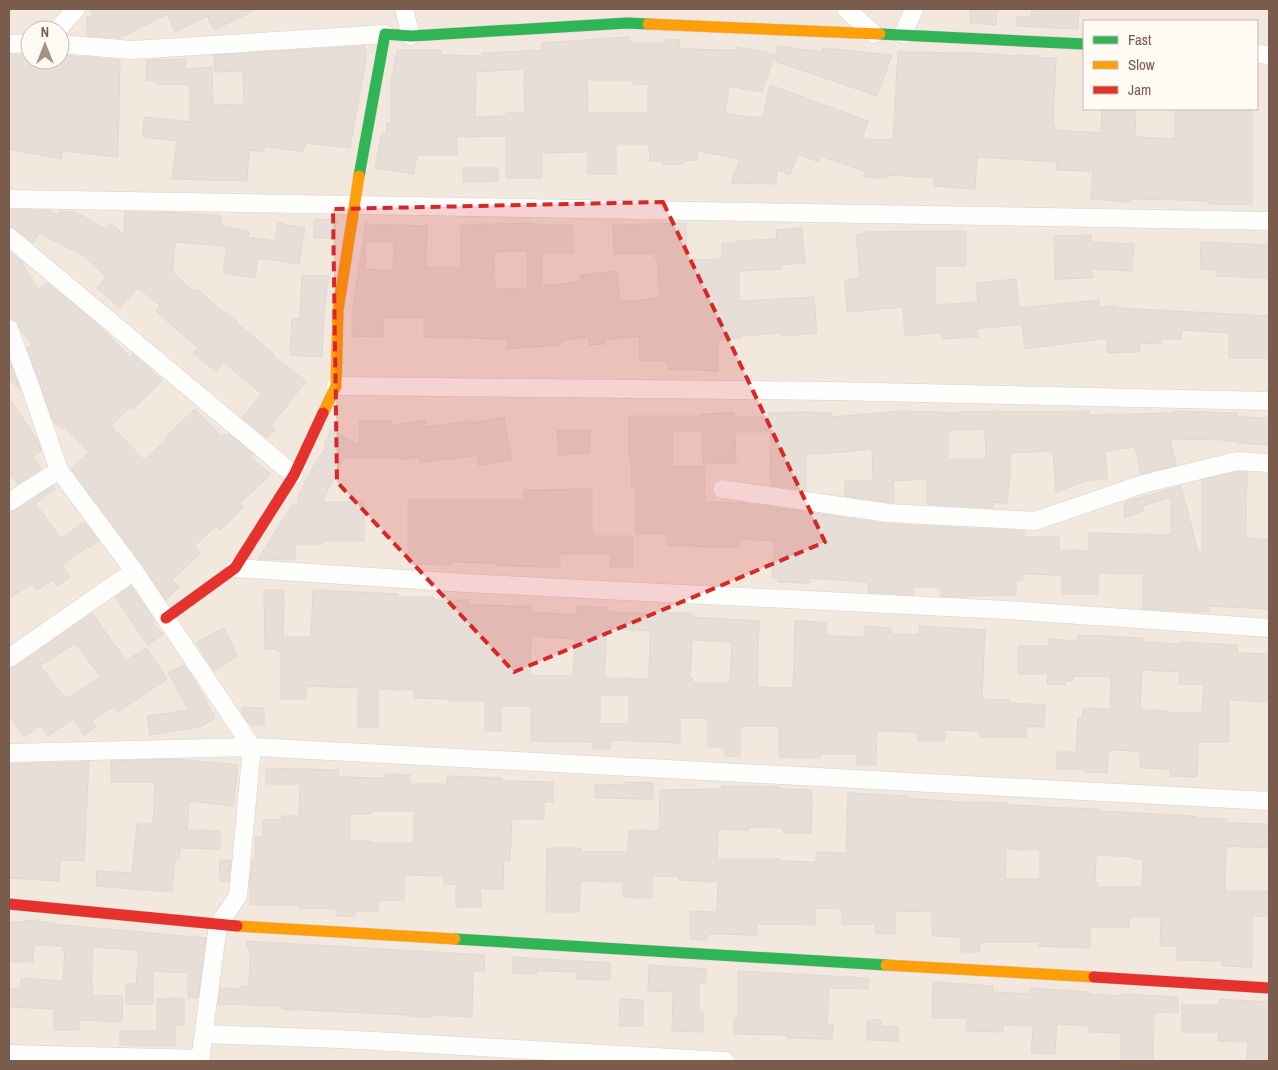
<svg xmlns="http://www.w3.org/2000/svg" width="1278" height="1070" viewBox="0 0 1278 1070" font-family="'Archivo Narrow',sans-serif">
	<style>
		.residential { fill: #f2e8de; fill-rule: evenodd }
		.building { fill: #e6ded7; stroke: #e2d8d2; fill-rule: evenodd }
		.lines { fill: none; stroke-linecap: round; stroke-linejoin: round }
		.street-casing { stroke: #d7d1cb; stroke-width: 19 }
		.fast-casing { stroke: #d9d2cb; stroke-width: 12 }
		.slow-casing { stroke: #d9d2cb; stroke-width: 12 }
		.jam-casing { stroke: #d9d2cb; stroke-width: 12 }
		.street { stroke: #fefefd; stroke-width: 18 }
		.fast { stroke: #30b455; stroke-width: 11 }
		.slow { stroke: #ff9f0a; stroke-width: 11 }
		.jam { stroke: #e5322d; stroke-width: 11 }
		.marked { fill: #d62828; fill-opacity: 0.2; stroke: #d62828; stroke-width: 4; stroke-dasharray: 10 6; stroke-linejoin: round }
	</style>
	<rect width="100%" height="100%" fill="#f9f5f0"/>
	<!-- residential -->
	<path class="residential" d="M9,9H1269V1061H9ZM1084,21H1257V109H1084ZM30,30H60V60H30Z"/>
	<!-- building -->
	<path class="building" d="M91,9H257L214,30L207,16L175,32L167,14L120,38L87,36V17H93Z
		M971,9H997L996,25L970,23Z
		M1032,9H1079L1078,29L1017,26V17H1031Z
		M627,37L630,38V43H666V39L680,40L679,49L735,50L736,47L775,54L762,92L729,86L725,113L749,117H763L770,85L868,121L862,139L893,140L898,52L976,53L1015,56V55L1039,56V58H1056L1053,126H1055V130L1101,133L1102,109H1136L1135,137L1175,139V109H1252V204H1209V201L1182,200L1131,199V202L1091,199L1093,171L1056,170L1057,162L977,157L975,189L934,186V178L888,175V178L864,177L865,171L821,156L819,162L798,154L790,175L777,170L776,184L731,183L740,159L698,151V160L683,161V164H663V161H650L649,144H616V174H588V152L542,153V178H506V136L457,137V155H417L414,174L375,168L382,133H386L387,122L391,123V81L397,50H441V55L483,56L482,53L542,50V43ZM524,69L525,113H506V116L475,117L476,72ZM587,80H633V84H648V113H588Z
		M365,46L366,59L350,148L305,143L303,152L264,146V152L249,150L247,181L172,179L177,141L143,137L144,117L190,122V85L156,84V81H146L147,60L186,59L185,69L212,67L213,105L244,104L243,71L215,72L214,55Z
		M778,46L822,52L823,48L892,55L877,96L775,61Z
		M30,54V60H60V55L120,60L118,157L62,151L61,159L9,149V55Z
		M463,168H498V181L463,182Z
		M9,210H48L58,215L60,211L75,212L106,229L111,223L124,235L125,212L183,213L221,216V226L249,231L248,237L275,241L278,223L305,228L299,264L258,258L255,278L223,273L227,246L175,242L173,265L169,264L173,267V273L194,292L197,289L225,314L226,312L237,321L236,322L274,354H271L306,381L271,426L275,429L267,438L242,418L262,394L223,362L216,371L193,354L198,348L156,311L160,306L140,289L139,290L137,289L120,308L97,288L106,277L84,256L39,233L33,243L16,229L9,227Z
		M315,219L337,220L334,238H314Z
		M366,222L367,224L427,226L426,267H461V225L533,223V225H573V253H542V286L580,282V275L617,271L620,302L660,298L657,258H655V253L614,254L613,225L686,223L687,260L722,259V243H737V241L777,239L776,230L802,228L805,263L782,265V269L739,271V301L814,297L817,333L781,336V333L741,336V338L718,340V371L668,369V361H639V336L605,340V344L589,345L588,337L560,341L561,345L507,349V339L424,337V318L384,317L383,337L352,336V311ZM366,242H394L393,271L365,269ZM527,251V289L495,288L494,252Z
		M922,231H966V266H935V305L978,302L976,283L1016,279L1019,308L1099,300L1100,307L1117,306V308L1269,316V358H1229V333L1182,330L1181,339H1162V344L1140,343V352L1107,353V338L1025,349L1022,324L977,329L978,337L942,339L941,332L905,336L903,307L847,312L845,280L860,278L856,235L864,234V232Z
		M1091,235V242L1134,244L1132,271L1092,269V278L1055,279L1054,236Z
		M1201,242L1269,245V278L1216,276V270L1200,269Z
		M9,251L21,261L38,290L48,283L99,326L130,357L133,354L162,381L133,409L130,407L111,426L144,460L167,439L165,438L195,409L221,436L224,433L227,436L229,434L253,454L250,458L271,474L240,503L244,507L220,530L216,526L194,546L200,553L172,580L179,587L166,600L143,565L71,469L89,452L64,427L62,429L53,421L27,348L32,345L9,313Z
		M302,276H329L324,310L322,357L290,355L292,318L300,319Z
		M9,359L19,387L20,390L9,379Z
		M9,398L37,439L41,451L33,457L41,469L17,484L9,471Z
		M902,411L961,413V412L1001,411L1002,412L1089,411V415L1174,413V411L1237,413V417L1269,418V445L1238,443V442L1226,441V440L1170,439L1176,465L1141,474L1135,447L1105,451L1107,478L1085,481L1056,492L1053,451L1010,453V479L1009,480L1007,503L993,502V508L927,504V479L893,481L894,503L845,496V481H873L872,449L833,453L806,454V490L771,485L770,432H735L736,463L703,464L702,431H672L673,466H704L705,502L744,503L888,524L1024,531V537H1059V550L1089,551V533L1171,535V497L1143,506V511L1124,518L1125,502L1181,486L1198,552H1202V480L1238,472H1247L1246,538L1269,540V609L1209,606V612L1143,609V574L1098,573V594H1062V575L1023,574V580H1016V595L965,596V597L941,596V587H914V595L868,592V582L809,578V583L778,582V578H772L775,541L739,539V548L667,545V534H636V487H631V457H629V416H702L701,414L734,413V417H769V413L802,412L832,413V417ZM985,429L986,459H948V430Z
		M504,417L512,460L479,466L477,455L420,463L419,457L401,460V458H344L322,502H364V541H323V544H295V560L258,559L293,504H298V496L315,464L326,448L324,446L331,430L359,445V421H392V426L425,420L426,427L470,421V423Z
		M590,430L589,453L559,455L557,431Z
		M53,486L55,489L35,503L61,539L84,522L99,541L89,548L88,546L62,565L70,577L57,586L53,580L37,590L33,583L9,598V513L15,511Z
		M592,489V536H633V567H610L611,554H560V567L497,566V563L450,562V565L408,564V500H524V490Z
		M131,586L152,617L154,626L163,634L148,645L115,597Z
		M264,590H284L283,637H311L313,590L398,594V597H434L433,600H468V605L532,606V612L576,615L577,606L608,608V612L651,614V612L692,613V617L759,621L757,687L793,688L795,620L826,623V636L864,637L865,626L891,628V634L919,635V626L985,630L982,699L1010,700V703L1045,705L1044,727L1026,726V737H980V731L945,730V741H918V732L877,731L876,765H857V754H821L820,758L779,757V726H740V756H725V747H708V718H680V743L610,740V749H593V742L531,741V706H501V731H485V701H449V699L414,698V690L378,689V727H358V688L306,686V699H281V651H277V649H265ZM607,628L650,631L649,679L604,678ZM531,636L575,639L573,676H530ZM692,640L732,642L730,683H693V679H690ZM600,695H629V724H600Z
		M92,613L126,661L146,648L167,679L118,712L114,706L92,721L96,727L84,735L73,719L48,736L41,725L24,737L9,714V668L15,667ZM75,643L101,677L66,699L40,666Z
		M224,628L237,656L214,671L203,654L197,642Z
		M1078,635L1143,638V642L1181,644V642L1238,645L1237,653L1269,654V702L1229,700V742H1198L1197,777L1170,776V769L1140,768V751L1108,750L1107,773L1084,772V769H1057V752H1076L1078,718H1082L1083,708L1110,709L1111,677L1073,676V681H1065V685L1047,684L1048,674H1018V646H1049V639L1078,641ZM1142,670L1180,672L1179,684L1204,685L1202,713H1169V711L1140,710Z
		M184,665L196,683L215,718L200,727L150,735L147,716L189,710L168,673Z
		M242,708H264V725H250L242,713Z
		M178,759L238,765L233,806L189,801L187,830L220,831V849L180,848L179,859L175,858L172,892L96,886L97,871L132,873L137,824H153L155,782H111V761Z
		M89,762L84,861L60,860L59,881L9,878V764Z
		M266,768L339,770L338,777L385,778V774L410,775V784H447V776L502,778V781L553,782V802H544V819H512L510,861L504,860L503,889H481V907H456V884H444V876L404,875V900H378V911H355V916H336V909L299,908V905H250V883L252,861H255V837H263V820H282V816H299L300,784H266ZM372,811H414V843H369V841L350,840V814H371Z
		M625,782L653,783V799L595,798V784L625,785Z
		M722,786L780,787V789L812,790L811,833H783V828L750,827L749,830L718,829L717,859H780V861L816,862V852L846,853L848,793L908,796V798L958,802L1008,803V805L1039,806V807L1097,809V811L1195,816V818L1227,819V823L1269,824V848L1226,846L1225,891H1269V916H1252V967L1222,966V961L1177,960V946H1160L1161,917H1129V927H1090V948L1038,946V942H980V952H961V937L932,936V912L895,911V934L875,933V924H842V909L815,908V925L757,924V935L713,934H707V940L690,939V911L717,912L718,882L679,880V876H652V898L623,897V882L580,881L579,912H546L547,848H581V852H628L629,830L659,831L660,790L722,789ZM1006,849L1040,850V879H1005ZM1096,855L1134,857V859H1143L1142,887H1098V883H1095Z
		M220,860H231L229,882L219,881Z
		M24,920L54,923L53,924L206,938L198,998H188V973L153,971V1004H126V984H136L139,950L93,947L91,984H93L92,995L123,996L122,1022L80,1020L79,1030H54V1009L9,1007V989H21V978L63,981L65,951H63V946L34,945L33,962L9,961V922H24Z
		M247,941L485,955L484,971H473L472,1017L431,1015V1017H410V1015L282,1009V1006L218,1004L220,988L241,989V986H249L250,955L249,948H247Z
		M513,957L610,963V980L576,979V972L537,971V974L513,973Z
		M649,965L706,969V983L699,982V1013H703V1032L672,1031L673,992L648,991Z
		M738,971L868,978V989L829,988L827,1025H833L832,1039L787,1038V1035L734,1034V1018H738Z
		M933,982L993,986V992L1030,994V988L1089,992L1088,994L1122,996V994L1178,997V1013L1154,1012L1153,1061H1121V1033L1089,1032V1026L1057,1024L1055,1054L1031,1053L1033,1026L1003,1025V1032L966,1031L967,1018H932Z
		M184,998V1025H175V1046L120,1045V1031H157V999Z
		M620,999L643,1000V1026H619Z
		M1219,999L1269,1002V1061H1247L1248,1042L1218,1041L1219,1032H1182V1005H1219Z
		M867,1020H881V1026L898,1027V1041L867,1040Z"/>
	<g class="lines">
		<defs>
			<path id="street" d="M404,9L411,36
				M846,9L874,34
				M57,30L76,9
				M903,34L914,9
				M9,44L30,43
				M60,44L132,50L385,34
				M1257,54L1269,55
				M9,199L1269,221
				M9,237L294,475
				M9,329L29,383L59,470L134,571L252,747L238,896L218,925L200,1061
				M336,386L832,391L1269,401
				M722,489L889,513L1035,521L1143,484L1237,461L1269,463
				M9,502L59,470
				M235,568L465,583L1007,610L1269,628
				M9,658L134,571
				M9,753L252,747L1269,801
				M204,1034L339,1039L725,1061
				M9,1054L200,1059"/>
			<path id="fast" d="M880,34L1084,44
				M359,176L385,34L411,36L627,23L648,24
				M455,939L886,965"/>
			<path id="slow" d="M648,24L880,34
				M323,413L336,386L338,310L359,176
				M237,926L455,939
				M886,965L1094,977"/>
			<path id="jam" d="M166,618L235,568L294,475L323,413
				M9,904L237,926
				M1094,977L1269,988"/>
		</defs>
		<!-- street casing -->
		<use href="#street" class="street-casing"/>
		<!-- fast casing -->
		<use href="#fast" class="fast-casing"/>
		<!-- slow casing -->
		<use href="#slow" class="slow-casing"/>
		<!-- jam casing -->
		<use href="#jam" class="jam-casing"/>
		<!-- street -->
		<use href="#street" class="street"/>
		<!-- fast -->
		<use href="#fast" class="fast"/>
		<!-- slow -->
		<use href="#slow" class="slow"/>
		<!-- jam -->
		<use href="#jam" class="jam"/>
	</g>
	<!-- marked area -->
	<path class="marked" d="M663,202L825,542L514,672L337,482L333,209Z"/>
	<!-- border -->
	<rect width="1278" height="1070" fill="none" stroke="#7a5c4d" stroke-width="20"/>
	<!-- legend -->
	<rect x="1083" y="20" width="175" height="90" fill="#fffaf3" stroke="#cabbb1"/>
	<rect x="1093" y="36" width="25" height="8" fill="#30b455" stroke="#cabbb1"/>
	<text x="1128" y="45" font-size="15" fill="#7a5c4d">Fast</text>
	<rect x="1093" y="61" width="25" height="8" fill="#ff9f0a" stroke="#cabbb1"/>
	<text x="1128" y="70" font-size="15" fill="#7a5c4d">Slow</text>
	<rect x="1093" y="86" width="25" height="8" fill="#e5322d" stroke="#cabbb1"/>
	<text x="1128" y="95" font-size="15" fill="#7a5c4d">Jam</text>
	<!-- north arrow -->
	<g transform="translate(45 45)"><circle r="24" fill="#fffaf3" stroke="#cabbb1"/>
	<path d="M0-4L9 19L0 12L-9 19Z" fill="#a69286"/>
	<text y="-8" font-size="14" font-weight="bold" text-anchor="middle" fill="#7a5c4d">N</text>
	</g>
</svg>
